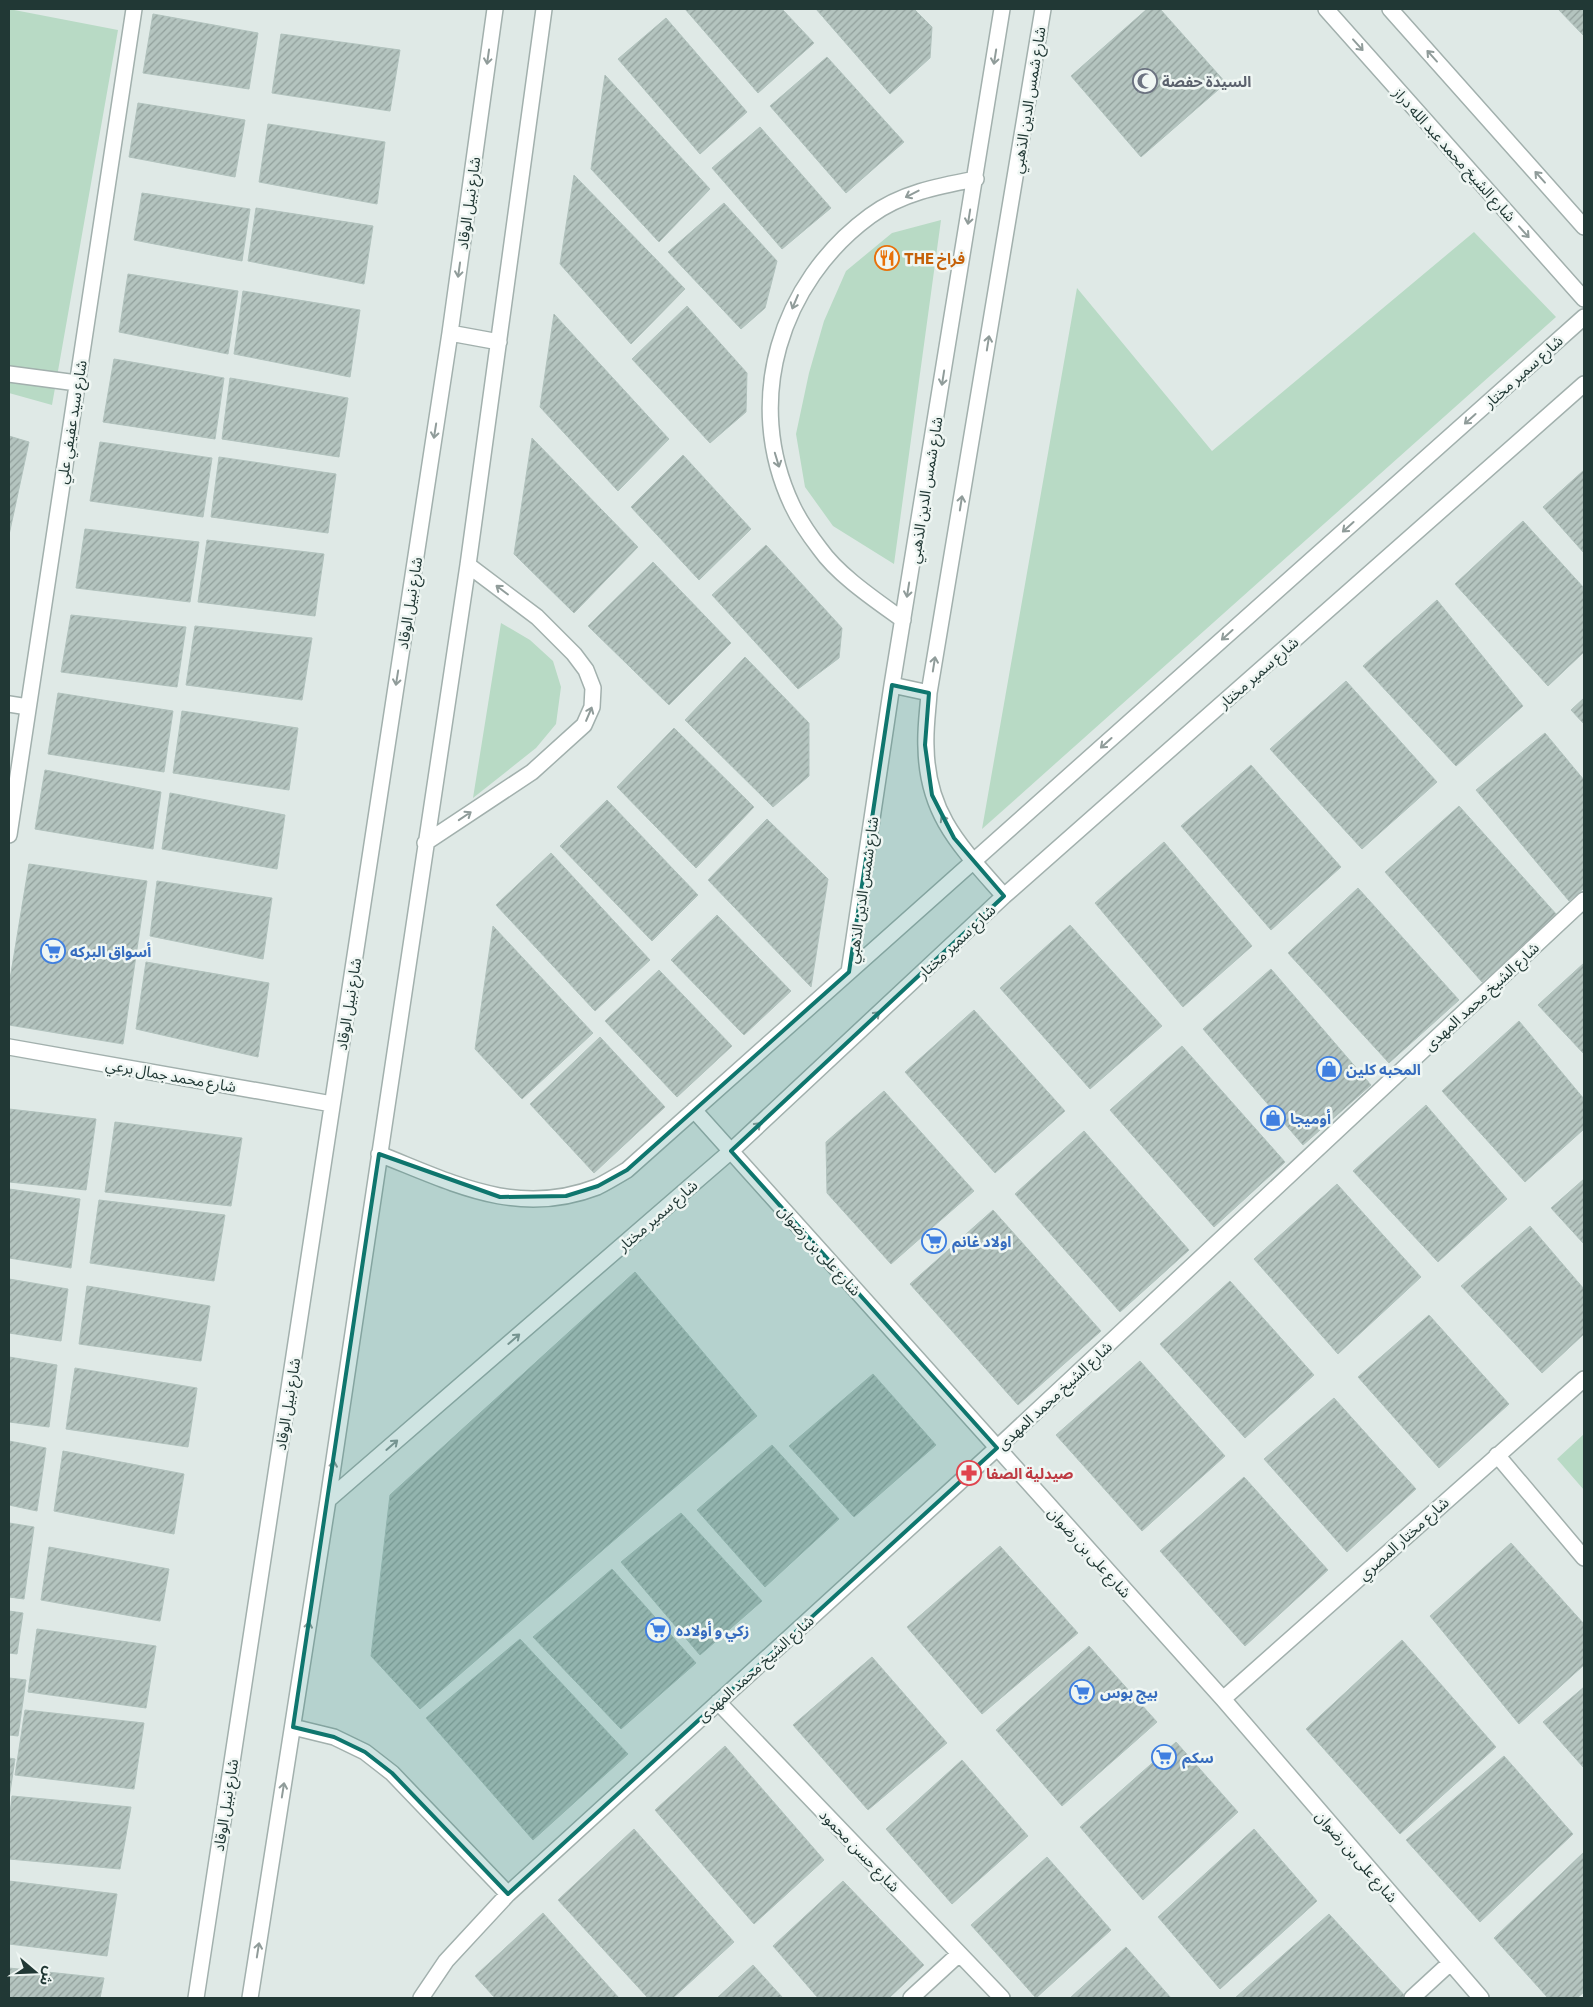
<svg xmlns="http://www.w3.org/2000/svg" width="1593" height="2007" viewBox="0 0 1593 2007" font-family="Commissioner,'Noto Sans Arabic',sans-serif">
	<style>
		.grass { fill: #b8dac5 }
		.building { fill: url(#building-hatch); stroke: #b1c2bd }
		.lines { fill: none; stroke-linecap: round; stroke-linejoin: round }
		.minor-casing { stroke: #a2b0ad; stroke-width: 18 }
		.minor { stroke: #fff; stroke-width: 15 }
		.oneway { stroke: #909c9a }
		.marked { fill: #0f766e; fill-opacity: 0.2; stroke: #0f766e; stroke-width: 4; stroke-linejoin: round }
		.labels { text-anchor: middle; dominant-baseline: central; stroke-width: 5; stroke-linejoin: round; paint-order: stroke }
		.worship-label { font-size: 15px; font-weight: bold; fill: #5b616d; stroke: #eff6f3; text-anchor: start }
		.street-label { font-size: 15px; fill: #213835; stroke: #eff6f3 }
		.food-label { font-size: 15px; font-weight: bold; fill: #c56008; stroke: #eff6f3; text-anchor: start }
		.shop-label { font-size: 15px; font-weight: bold; fill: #366cbe; stroke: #eff6f3; text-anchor: start }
		.health-label { font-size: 15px; font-weight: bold; fill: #be3a42; stroke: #eff6f3; text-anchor: start }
	</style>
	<defs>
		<pattern id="building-hatch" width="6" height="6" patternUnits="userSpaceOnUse" patternTransform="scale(1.25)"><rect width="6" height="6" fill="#b4c4bf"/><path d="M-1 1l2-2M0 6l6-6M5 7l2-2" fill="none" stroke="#92a09c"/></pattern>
	</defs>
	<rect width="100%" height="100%" fill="#dfe9e6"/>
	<!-- grass -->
	<path class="grass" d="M9,9L118,30L52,405L9,393Z
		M941,220L894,564L833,526L805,487L796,434L809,373L824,321L846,271L892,233Z
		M1474,232L1556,317L982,829L1077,288L1212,451Z
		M501,623L530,640L553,661L561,687L556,724L536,748L473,798Z
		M1584,1434V1490L1557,1459Z"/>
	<!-- building -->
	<path class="building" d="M685,9H782L814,43L758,93Z
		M816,9H914L932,27L930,58L890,94Z
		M1147,9H1160L1226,83L1141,157L1071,76Z
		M1558,9H1584V36Z
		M153,14L258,33L249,89L143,73Z
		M666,18L747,112L700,154L618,59Z
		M281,34L400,50L390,111L272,93Z
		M827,57L904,142L846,193L770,106Z
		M605,75L710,189L659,242L591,169Z
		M138,103L245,120L235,177L129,157Z
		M268,124L385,142L377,204L259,182Z
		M760,127L831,208L782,249L712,168Z
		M574,175L685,289L631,344L560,264Z
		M142,193L250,209L242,261L134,240Z
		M724,203L777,261L765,308L741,329L668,252Z
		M256,208L373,226L364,284L248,261Z
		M128,274L238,291L228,354L119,332Z
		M243,291L360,310L350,377L234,354Z
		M687,306L747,373L746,412L710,443L632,359Z
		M554,314L669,439L618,491L540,407Z
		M114,359L224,378L215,439L103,422Z
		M230,378L348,398L339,457L222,439Z
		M9,436L29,442L9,535Z
		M532,438L638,547L574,613L514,554Z
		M100,442L212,458L203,517L90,501Z
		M683,455L751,529L699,580L631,507Z
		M219,457L336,474L328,533L211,517Z
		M1584,470V553L1543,507Z
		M1523,521L1584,588V652L1548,686L1455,584Z
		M85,529L199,542L190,602L76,588Z
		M207,540L324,554L315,616L198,602Z
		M766,545L842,628L839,658L798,689L712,595Z
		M653,562L731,643L669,705L588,626Z
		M1437,600L1523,706L1456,766L1363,666Z
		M71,615L186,627L177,687L61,672Z
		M195,626L312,638L302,700L186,685Z
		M745,657L809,723V776L773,807L685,720Z
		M1346,681L1437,782L1362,849L1270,749Z
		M58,693L173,711L164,772L48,754Z
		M1584,698V724L1571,710Z
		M182,711L298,728L289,790L173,773Z
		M674,728L754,807L696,868L617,787Z
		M1545,733L1584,780V888L1569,901L1476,790Z
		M1251,765L1341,867L1271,930L1181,826Z
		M45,770L161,792L153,849L35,829Z
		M170,793L285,815L277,869L162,849Z
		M607,800L698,895L652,941L560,846Z
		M1459,806L1557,915L1482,982L1385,872Z
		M767,819L828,879L811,987L708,880Z
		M1164,842L1252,946L1183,1007L1095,903Z
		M551,853L650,960L595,1011L496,905Z
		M29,864L147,881L123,1044L9,1025V985Z
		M157,881L272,898L263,959L150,936Z
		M1358,888L1459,1000L1389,1063L1288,953Z
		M717,915L791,991L744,1035L671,960Z
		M1070,925L1162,1026L1090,1089L1000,988Z
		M493,926L593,1033L522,1099L475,1049Z
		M146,962L269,983L258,1057L136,1029Z
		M1584,963V1054L1538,1005Z
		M1271,969L1371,1085L1303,1145L1203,1029Z
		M659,970L732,1046L677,1097L605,1021Z
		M974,1010L1065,1111L995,1173L905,1072Z
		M1519,1021L1584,1099V1129L1525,1182L1442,1091Z
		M600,1037L665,1107L594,1173L530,1104Z
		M1182,1046L1285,1162L1214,1227L1110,1110Z
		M884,1091L974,1191L891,1264L827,1193L826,1142Z
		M1426,1105L1507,1199L1438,1262L1353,1171Z
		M9,1109L96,1119L86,1190L9,1182Z
		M115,1122L242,1138L231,1206L105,1192Z
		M1084,1131L1189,1250L1120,1312L1015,1194Z
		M1584,1179V1244L1551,1208Z
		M1337,1184L1421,1277L1338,1354L1254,1259Z
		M9,1189L80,1199L71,1268L9,1258Z
		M99,1200L225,1215L214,1281L90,1263Z
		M993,1210L1101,1331L1018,1405L910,1284Z
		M1530,1226L1584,1289V1334L1542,1373L1461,1286Z
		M635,1272L757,1416L420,1709L371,1656L390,1495Z
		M9,1279L68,1289L61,1341L9,1333Z
		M1230,1281L1314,1375L1245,1438L1160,1344Z
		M87,1286L210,1306L201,1361L79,1344Z
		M1429,1315L1509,1404L1439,1468L1358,1377Z
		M9,1357L57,1365L49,1427L9,1422Z
		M1140,1361L1225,1456L1142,1531L1056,1435Z
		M75,1368L197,1388L188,1447L66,1429Z
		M873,1374L936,1445L854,1517L789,1446Z
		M1334,1398L1416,1489L1347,1552L1264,1459Z
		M9,1441L46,1448L37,1511L9,1505Z
		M772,1445L839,1519L765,1587L697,1510Z
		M63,1451L184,1474L174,1534L54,1511Z
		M1244,1477L1328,1570L1245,1646L1160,1551Z
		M681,1513L762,1601L700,1655L621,1562Z
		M9,1523L34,1527L24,1599L9,1597Z
		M1511,1543L1584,1624V1665L1519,1724L1430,1616Z
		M1000,1546L1078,1633L982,1714L907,1627Z
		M49,1547L169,1569L160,1621L41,1600Z
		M612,1569L696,1663L621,1729L533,1637Z
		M9,1611L23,1613L17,1654L9,1653Z
		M37,1629L156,1646L146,1708L28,1692Z
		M520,1639L628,1754L533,1840L426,1718Z
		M1402,1640L1496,1747L1400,1834L1306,1729Z
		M1089,1646L1157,1722L1062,1806L996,1730Z
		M872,1657L947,1743L868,1810L793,1725Z
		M9,1678L26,1680L18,1736L9,1735Z
		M1584,1687V1768L1543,1722Z
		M25,1710L144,1723L134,1789L15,1775Z
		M1176,1742L1238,1812L1143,1900L1080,1827Z
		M725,1746L824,1860L754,1924L655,1810Z
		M1504,1756L1573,1834L1480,1922L1406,1840Z
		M9,1758L15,1759L9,1799Z
		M962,1760L1028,1836L952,1904L886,1829Z
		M12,1796L131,1807L120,1869L9,1859V1821Z
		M634,1829L734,1942L673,1998H648L558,1900Z
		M1254,1829L1317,1901L1220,1989L1158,1917Z
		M1584,1852V1992L1577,1998H1548L1494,1938Z
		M1047,1857L1111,1930L1036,1998L971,1925Z
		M9,1881L117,1894L107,1956L9,1944Z
		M843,1881L924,1965L889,1998H818L773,1946Z
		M543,1913L619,1998H495L475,1976Z
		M1329,1914L1406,1997L1235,1998Z
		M1126,1947L1171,1998H1070Z
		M753,1965L783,1998H717Z
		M9,1968L104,1978L100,1998H9Z"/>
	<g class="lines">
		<defs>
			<path id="minor" d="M1326,9L1584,299
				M1390,9L1584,227
				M450,333L499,342
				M9,374L77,383
				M903,620C877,601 839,576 820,549C810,536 799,520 792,505C743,401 780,282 870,216C901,193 939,186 976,179
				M892,685L929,693
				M9,704L28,707
				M9,835L134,9
				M425,843L532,772L584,725L592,707L593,688L586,670L574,654L537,617L468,565
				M1004,896C961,847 927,815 926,747C925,729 928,710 929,693L1043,9
				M849,972L892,685L1002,9
				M9,1047L332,1104
				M694,1110L1223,1699L1481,1998
				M379,1154C453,1183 517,1218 597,1187C607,1182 617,1176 627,1170L1584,317
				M1497,1455L1584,1558
				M328,1500L731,1151L1004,896L1584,384
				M1223,1699L1584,1379
				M718,1702L1002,1998
				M293,1727L334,1737L365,1752L392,1773L508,1894
				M196,1998L450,333L495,9
				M250,1998L328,1500L468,565L544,9
				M421,1998L446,1961L508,1894L997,1448L1584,900
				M911,1998L959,1954
				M1412,1998L1449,1964"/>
		</defs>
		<!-- minor casing -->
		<use href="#minor" class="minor-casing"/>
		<!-- minor -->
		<use href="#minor" class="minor"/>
	</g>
	<!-- one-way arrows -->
	<defs><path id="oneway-shaft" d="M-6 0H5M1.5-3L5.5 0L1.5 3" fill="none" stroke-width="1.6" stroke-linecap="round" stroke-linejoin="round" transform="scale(1.25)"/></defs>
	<g class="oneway">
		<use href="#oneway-shaft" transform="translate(1358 45) rotate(48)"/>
		<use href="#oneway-shaft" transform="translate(1432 56) rotate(-132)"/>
		<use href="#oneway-shaft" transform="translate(488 57) rotate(98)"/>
		<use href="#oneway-shaft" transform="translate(995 57) rotate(99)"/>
		<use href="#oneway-shaft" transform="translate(1540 177) rotate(-132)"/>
		<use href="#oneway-shaft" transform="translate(912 194) rotate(153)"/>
		<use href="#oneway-shaft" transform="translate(969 217) rotate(99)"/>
		<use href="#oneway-shaft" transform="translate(1524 232) rotate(48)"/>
		<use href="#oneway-shaft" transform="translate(459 270) rotate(98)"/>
		<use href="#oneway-shaft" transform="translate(795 302) rotate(113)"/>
		<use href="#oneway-shaft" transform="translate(988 343) rotate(-81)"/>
		<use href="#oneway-shaft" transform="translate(943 378) rotate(99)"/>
		<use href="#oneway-shaft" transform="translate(1470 419) rotate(138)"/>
		<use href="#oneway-shaft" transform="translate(435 431) rotate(99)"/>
		<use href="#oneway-shaft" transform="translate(777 460) rotate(73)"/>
		<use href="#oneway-shaft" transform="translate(961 503) rotate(-81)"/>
		<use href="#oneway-shaft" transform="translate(1348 527) rotate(138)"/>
		<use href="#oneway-shaft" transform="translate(502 590) rotate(-143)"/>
		<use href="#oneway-shaft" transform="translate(908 590) rotate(99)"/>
		<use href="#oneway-shaft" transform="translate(1227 635) rotate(138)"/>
		<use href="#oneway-shaft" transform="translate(934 664) rotate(-81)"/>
		<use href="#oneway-shaft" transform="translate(397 678) rotate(99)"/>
		<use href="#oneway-shaft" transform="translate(589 714) rotate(-67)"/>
		<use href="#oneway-shaft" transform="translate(1106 743) rotate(138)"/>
		<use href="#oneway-shaft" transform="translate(465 816) rotate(-34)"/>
		<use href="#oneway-shaft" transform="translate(945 822) rotate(-120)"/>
		<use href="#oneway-shaft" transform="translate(874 1017) rotate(-43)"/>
		<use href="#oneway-shaft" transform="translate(755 1128) rotate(-43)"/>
		<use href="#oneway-shaft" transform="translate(514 1339) rotate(-41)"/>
		<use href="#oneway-shaft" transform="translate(392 1445) rotate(-41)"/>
		<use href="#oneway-shaft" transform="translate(333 1468) rotate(-82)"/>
		<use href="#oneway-shaft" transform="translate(308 1629) rotate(-81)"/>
		<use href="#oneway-shaft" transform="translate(283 1790) rotate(-81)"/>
		<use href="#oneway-shaft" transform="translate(258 1950) rotate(-81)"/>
	</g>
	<!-- marked area -->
	<path class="marked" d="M892,685L929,693L925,745L932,795L954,838L1004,896L731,1151L997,1448L508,1894L392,1773L365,1752L334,1737L293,1727L379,1154L500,1197L566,1196L598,1186L627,1170L849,972Z"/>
	<!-- icons -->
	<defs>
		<symbol id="mosque-ring" viewBox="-11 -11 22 22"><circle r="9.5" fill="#eff6f3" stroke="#6b7280" stroke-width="1.5"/><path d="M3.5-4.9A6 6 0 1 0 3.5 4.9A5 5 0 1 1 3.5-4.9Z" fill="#6b7280"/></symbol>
		<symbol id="restaurant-ring" viewBox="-11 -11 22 22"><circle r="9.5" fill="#eff6f3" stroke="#e8710a" stroke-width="1.5"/><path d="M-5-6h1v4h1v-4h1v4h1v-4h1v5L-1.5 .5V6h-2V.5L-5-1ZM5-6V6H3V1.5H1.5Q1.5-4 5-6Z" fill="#e8710a"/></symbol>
		<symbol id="supermarket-ring" viewBox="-11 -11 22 22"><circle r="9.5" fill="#eff6f3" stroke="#3f7fe0" stroke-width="1.5"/><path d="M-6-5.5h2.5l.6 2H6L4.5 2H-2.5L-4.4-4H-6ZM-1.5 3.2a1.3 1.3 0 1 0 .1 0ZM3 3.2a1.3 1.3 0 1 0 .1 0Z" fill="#3f7fe0"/></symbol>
		<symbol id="shop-ring" viewBox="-11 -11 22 22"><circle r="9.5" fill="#eff6f3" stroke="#3f7fe0" stroke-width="1.5"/><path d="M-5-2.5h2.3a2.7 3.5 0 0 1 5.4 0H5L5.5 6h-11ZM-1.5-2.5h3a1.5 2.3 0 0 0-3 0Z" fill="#3f7fe0"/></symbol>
		<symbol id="pharmacy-ring" viewBox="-11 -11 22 22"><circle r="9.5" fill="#eff6f3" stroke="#e0444e" stroke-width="1.5"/><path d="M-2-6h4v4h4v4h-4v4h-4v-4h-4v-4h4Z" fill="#e0444e"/></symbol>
	</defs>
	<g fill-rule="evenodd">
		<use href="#mosque-ring" x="1131" y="67" width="28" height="28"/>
		<use href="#restaurant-ring" x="873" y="244" width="28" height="28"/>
		<use href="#supermarket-ring" x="39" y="937" width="28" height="28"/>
		<use href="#shop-ring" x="1315" y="1055" width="28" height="28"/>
		<use href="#shop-ring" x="1259" y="1104" width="28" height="28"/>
		<use href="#supermarket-ring" x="920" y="1227" width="28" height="28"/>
		<use href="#pharmacy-ring" x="955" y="1459" width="28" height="28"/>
		<use href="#supermarket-ring" x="644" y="1616" width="28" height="28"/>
		<use href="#supermarket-ring" x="1068" y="1678" width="28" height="28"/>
		<use href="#supermarket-ring" x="1150" y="1743" width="28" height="28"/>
	</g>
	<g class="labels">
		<!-- worship labels -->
		<g class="worship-label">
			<text x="1162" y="81">السيدة حفصة</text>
		</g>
		<!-- street labels -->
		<g class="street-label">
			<text transform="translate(1028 100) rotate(-81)">شارع شمس الدين الذهبي</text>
			<text transform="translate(1455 154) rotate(48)">شارع الشيخ محمد عبد الله دراز</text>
			<text transform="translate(468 203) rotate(-82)">شارع نبيل الوقاد</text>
			<text transform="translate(1523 371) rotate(-42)">شارع سمير مختار</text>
			<text transform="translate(71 422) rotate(-81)">شارع سيد عفيفي علي</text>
			<text transform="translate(925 490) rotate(-81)">شارع شمس الدين الذهبي</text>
			<text transform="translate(409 603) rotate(-81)">شارع نبيل الوقاد</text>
			<text transform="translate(1258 672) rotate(-41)">شارع سمير مختار</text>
			<text transform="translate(862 890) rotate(-82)">شارع شمس الدين الذهبي</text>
			<text transform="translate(956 941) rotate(-43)">شارع سمير مختار</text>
			<text transform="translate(1481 996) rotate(-43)">شارع الشيخ محمد المهدى</text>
			<text transform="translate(348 1004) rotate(-81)">شارع نبيل الوقاد</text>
			<text transform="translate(171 1075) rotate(10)">شارع محمد جمال برعي</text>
			<text transform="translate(657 1215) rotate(-41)">شارع سمير مختار</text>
			<text transform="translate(820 1250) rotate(48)">شارع على بن رضوان</text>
			<text transform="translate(1054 1395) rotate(-43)">شارع الشيخ محمد المهدى</text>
			<text transform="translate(287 1404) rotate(-81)">شارع نبيل الوقاد</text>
			<text transform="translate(1403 1538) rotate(-42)">شارع مختار المصري</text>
			<text transform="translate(1090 1552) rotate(48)">شارع على بن رضوان</text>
			<text transform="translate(755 1668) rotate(-42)">شارع الشيخ محمد المهدى</text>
			<text transform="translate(225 1805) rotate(-81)">شارع نبيل الوقاد</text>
			<text transform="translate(860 1850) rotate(46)">شارع حسن محمود</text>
			<text transform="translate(1357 1856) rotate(49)">شارع على بن رضوان</text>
		</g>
		<!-- food labels -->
		<g class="food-label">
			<text x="904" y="258">THE فراخ</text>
		</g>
		<!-- shop labels -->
		<g class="shop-label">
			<text x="70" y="951">أسواق البركه</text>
			<text x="1346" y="1069">المحبه كلين</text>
			<text x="1290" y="1118">أوميجا</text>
			<text x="952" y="1241">اولاد غانم</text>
			<text x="676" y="1630">زكي و أولاده</text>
			<text x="1100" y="1692">بيج بوس</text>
			<text x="1182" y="1757">سكم</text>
		</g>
		<!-- health labels -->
		<g class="health-label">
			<text x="986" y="1473">صيدلية الصفا</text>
		</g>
	</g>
	<!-- border -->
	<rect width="1593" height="2007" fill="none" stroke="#213835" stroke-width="20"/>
	<!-- north arrow -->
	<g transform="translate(35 1972) rotate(109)" stroke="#eff6f3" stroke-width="4" paint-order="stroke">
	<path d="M0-4L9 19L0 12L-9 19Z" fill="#213835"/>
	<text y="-8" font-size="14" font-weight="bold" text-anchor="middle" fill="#213835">ش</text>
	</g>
</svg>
